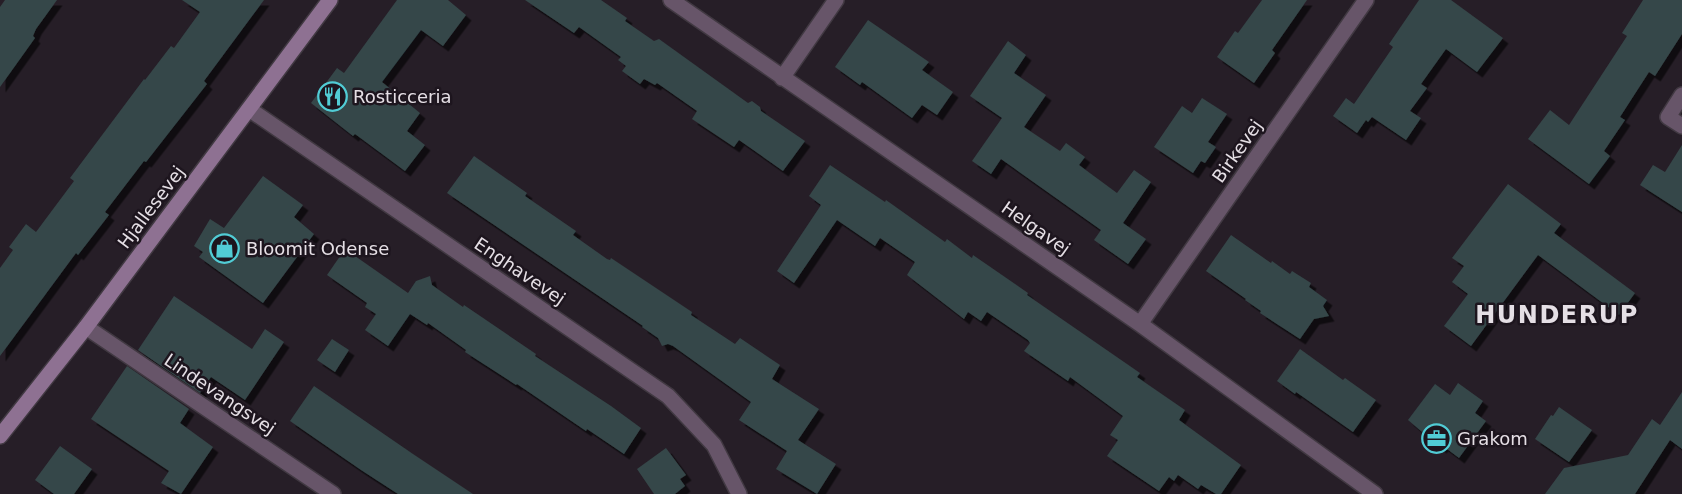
<svg xmlns="http://www.w3.org/2000/svg" width="1682" height="494" viewBox="0 0 1682 494" font-family="'DejaVu Sans',sans-serif">
	<style>
		.building { fill: #354648; filter: url(#shadow) }
		.lines { fill: none; stroke-linecap: round; stroke-linejoin: round }
		.street-casing { stroke: #413942; stroke-width: 18 }
		.secondary-casing { stroke: #413942; stroke-width: 18 }
		.street { stroke: #675569; stroke-width: 15 }
		.secondary { stroke: #8e7192; stroke-width: 15 }
		.labels { text-anchor: middle; dominant-baseline: central; stroke-width: 5; stroke-linejoin: round; paint-order: stroke }
		.poi-label { font-size: 18px; fill: #e5dfe5; stroke: #1d151e; text-anchor: start }
		.street-label { font-size: 18px; fill: #e5dfe5; stroke: #1d151e }
		.district-label { font-size: 24px; font-weight: bold; letter-spacing: 1.5px; fill: #e5dfe5; stroke: #1d151e }
	</style>
	<defs>
		<filter id="shadow"><feDropShadow dx="5.5" dy="5.5" stdDeviation="0" flood-color="#0009"/></filter>
	</defs>
	<rect width="100%" height="100%" fill="#261e27"/>
	<!-- building -->
	<path class="building" d="M5,0H57L36,29L33,36L35,38L0,87V7Z
		M182,0H264L204,81L207,84L146,162L144,161L105,212L109,215L78,255L76,253L0,356V268L13,250L9,247L26,224L36,232L74,181L70,178L144,79L145,80L171,46L174,48L200,12Z
		M397,0H448L466,15L443,46L421,30L382,82L420,113L407,131L425,145L405,171L355,134L353,136L311,103L337,68L344,73Z
		M525,0H601L627,18L625,21L654,41L659,39L748,103L752,101L760,107L761,111L805,141L783,171L739,140L734,147L692,119L697,111L657,83L655,85L644,79L640,84L622,71L626,66L618,60L621,57L579,27L574,33Z
		M1262,0H1307L1272,50L1275,53L1254,83L1217,57L1235,31L1238,33Z
		M1419,0H1451L1503,38L1477,72L1446,49L1421,84L1427,88L1410,111L1421,118L1406,140L1372,117L1368,122L1366,120L1357,133L1333,116L1346,98L1354,104L1393,47L1389,44Z
		M1643,0H1682V34L1655,76L1649,72L1620,117L1625,120L1604,151L1610,156L1589,184L1528,139L1550,110L1569,125L1627,36L1622,33Z
		M868,20L929,62L922,70L953,92L937,115L922,105L912,118L862,82L860,85L835,67Z
		M1008,41L1026,55L1014,73L1046,95L1024,127L1060,151L1066,143L1085,157L1079,165L1117,193L1134,170L1151,182L1123,223L1146,239L1128,264L1094,240L1101,230L1001,159L991,174L972,161L1002,118L970,96Z
		M1202,98L1227,114L1208,142L1216,147L1205,163L1201,161L1193,173L1154,147L1182,106L1192,113Z
		M1682,145V212L1640,185L1653,165L1665,172Z
		M474,156L527,193L525,196L576,231L573,235L607,259L610,260L611,258L692,312L691,315L735,344L740,338L780,365L772,379L819,409L798,440L836,464L817,494L776,469L787,451L739,420L751,402L673,346L668,344L662,346L658,338L642,327L643,326L447,193Z
		M830,165L885,202L886,200L945,242L947,239L972,258L973,255L1028,293L1027,295L1140,373L1137,377L1185,410L1179,420L1241,465L1221,494H1216L1201,485L1198,489L1178,475L1174,481L1169,477L1159,491L1107,456L1118,440L1110,435L1123,416L1070,377L1068,381L1024,351L1030,343L1028,340L987,312L981,321L968,312L964,319L907,275L915,262L880,238L875,246L837,220L794,283L777,271L821,205L809,196Z
		M263,176L303,205L294,217L314,234L263,303L199,257L203,252L194,246L210,219L224,228Z
		M1508,184L1561,224L1554,233L1635,293L1619,315L1538,255L1471,346L1444,326L1468,294L1452,282L1464,266L1452,258Z
		M1231,235L1271,263L1272,261L1290,274L1292,271L1311,283L1309,287L1327,300L1323,306L1329,316L1314,319L1300,339L1260,313L1261,311L1245,300L1246,299L1206,271Z
		M345,249L408,293L416,281L430,276L432,285L463,307L464,305L536,354L535,356L611,406L641,428L624,454L587,429L586,431L517,384L516,385L465,352L466,350L428,323L427,325L410,314L388,346L365,330L376,314L365,307L367,303L327,275Z
		M174,296L252,349L265,329L284,342L245,400L211,377L200,393L138,350Z
		M332,339L349,350L335,372L317,360Z
		M1300,349L1343,380L1345,378L1376,400L1353,432L1296,392L1295,394L1277,381Z
		M127,366L189,409L180,423L213,447L181,494L161,483L169,471L91,419Z
		M1458,383L1483,401L1475,413L1486,421L1459,458L1443,446L1441,448L1408,420L1435,384L1450,395Z
		M314,386L413,454L473,494H398L361,470L290,421Z
		M1682,392V449L1670,440L1635,494H1545L1564,468L1628,455L1652,419L1660,425Z
		M1559,407L1592,430L1569,462L1535,439L1551,415L1553,416Z
		M60,446L92,469L74,494H54L35,480Z
		M666,448L686,475L680,479L685,486L675,494H654L637,469Z"/>
	<g class="lines">
		<defs>
			<path id="street" d="M671,0L1140,324L1375,494
				M782,78L836,0
				M1682,95L1668,117L1682,126
				M249,109L668,396L714,445L739,494
				M1140,324L1366,0
				M86,327L333,494"/>
			<path id="secondary" d="M0,436L86,327L330,0"/>
		</defs>
		<!-- street casing -->
		<use href="#street" class="street-casing"/>
		<!-- secondary casing -->
		<use href="#secondary" class="secondary-casing"/>
		<!-- street -->
		<use href="#street" class="street"/>
		<!-- secondary -->
		<use href="#secondary" class="secondary"/>
	</g>
	<!-- icons -->
	<defs>
		<symbol id="restaurant-ring" viewBox="-11 -11 22 22"><circle r="9.5" fill="#1d151e" stroke="#51ccd5" stroke-width="1.5"/><path d="M-5-6h1v4h1v-4h1v4h1v-4h1v5L-1.5 .5V6h-2V.5L-5-1ZM5-6V6H3V1.5H1.5Q1.5-4 5-6Z" fill="#51ccd5"/></symbol>
		<symbol id="shop-ring" viewBox="-11 -11 22 22"><circle r="9.5" fill="#1d151e" stroke="#51ccd5" stroke-width="1.5"/><path d="M-5-2.5h2.3a2.7 3.5 0 0 1 5.4 0H5L5.5 6h-11ZM-1.5-2.5h3a1.5 2.3 0 0 0-3 0Z" fill="#51ccd5"/></symbol>
		<symbol id="office-ring" viewBox="-11 -11 22 22"><circle r="9.5" fill="#1d151e" stroke="#51ccd5" stroke-width="1.5"/><path d="M-6-3h4V-5.5h4V-3h4V5H-6ZM-1-4.5V-3h2v-1.5ZM-6 0V1H6V0Z" fill="#51ccd5"/></symbol>
	</defs>
	<g fill-rule="evenodd">
		<use href="#restaurant-ring" x="316" y="80" width="33" height="33"/>
		<use href="#shop-ring" x="208" y="232" width="33" height="33"/>
		<use href="#office-ring" x="1420" y="422" width="33" height="33"/>
	</g>
	<g class="labels">
		<!-- poi labels -->
		<g class="poi-label">
			<text x="353" y="96">Rosticceria</text>
			<text x="246" y="248">Bloomit Odense</text>
			<text x="1457" y="438">Grakom</text>
		</g>
		<!-- street labels -->
		<g class="street-label">
			<text transform="translate(1237 151) rotate(-55)">Birkevej</text>
			<text transform="translate(151 207) rotate(-53)">Hjallesevej</text>
			<text transform="translate(1036 228) rotate(35)">Helgavej</text>
			<text transform="translate(520 271) rotate(34)">Enghavevej</text>
			<text transform="translate(220 394) rotate(34)">Lindevangsvej</text>
		</g>
		<!-- district labels -->
		<g class="district-label">
			<text x="1557" y="315">HUNDERUP</text>
		</g>
	</g>
</svg>
